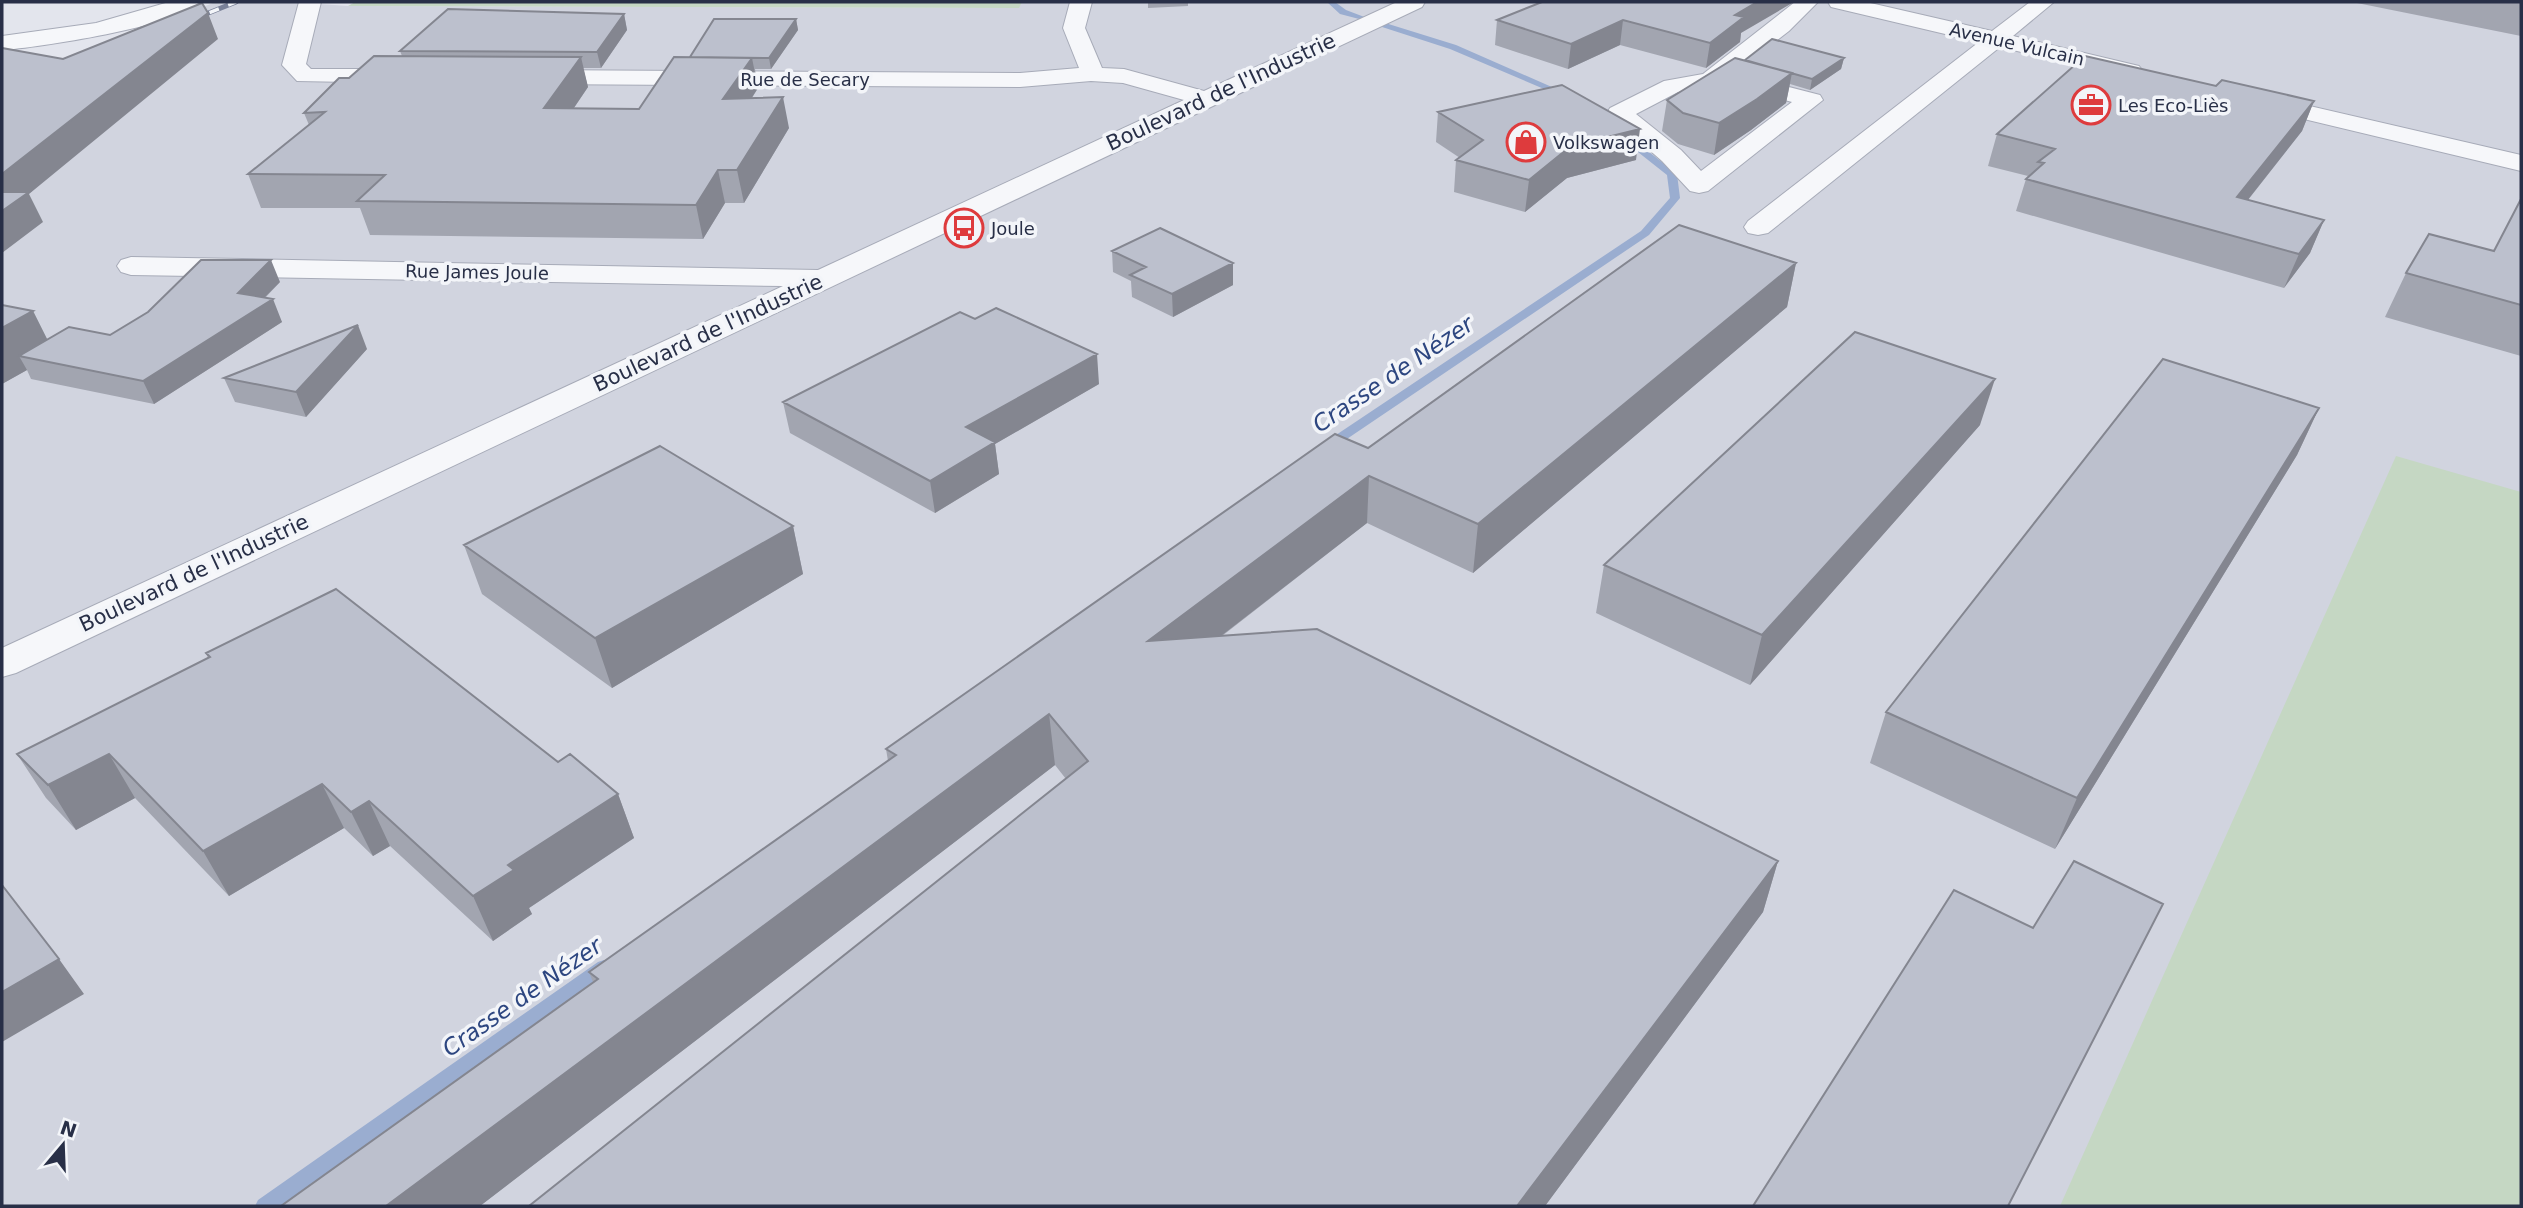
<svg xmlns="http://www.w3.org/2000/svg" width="2523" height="1208" viewBox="0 0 2523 1208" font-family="'DejaVu Sans',sans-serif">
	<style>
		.built { fill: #d1d4df }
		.green { fill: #c5d7c3 }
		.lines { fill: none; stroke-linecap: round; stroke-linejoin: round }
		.stream { fill: #9aadd0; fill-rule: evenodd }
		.minor-casing { stroke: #a7abb8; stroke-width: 2 }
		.minor { fill: #f6f7fa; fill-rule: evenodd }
		.rail-casing { stroke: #7a8198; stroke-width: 5 }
		.rail { stroke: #f3f5f9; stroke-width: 3.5; stroke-dasharray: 10; stroke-linecap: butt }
		.wall { fill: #a2a5b0 }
		.shaded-wall { fill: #848690 }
		.building { fill: #bcc0cd; stroke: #848690; stroke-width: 2 }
		.labels { text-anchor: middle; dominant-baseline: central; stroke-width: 7; stroke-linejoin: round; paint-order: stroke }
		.far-street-label { font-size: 18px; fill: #282f47; stroke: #f3f5f9 }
		.far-poi-label { font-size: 18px; fill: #282f47; stroke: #f3f5f9; text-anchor: start }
		.street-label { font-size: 21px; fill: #282f47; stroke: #f3f5f9 }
		.water-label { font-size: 23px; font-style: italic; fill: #2d4680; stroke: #f3f5f9 }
	</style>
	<rect width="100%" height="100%" fill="#e3e5ed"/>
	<!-- built -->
	<path class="built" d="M215,2H292L348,6L1018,8L1022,2H2521V1206H2V93Z"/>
	<!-- green -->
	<path class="green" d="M355,2H1022L1019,8L348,6Z
		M2396,456L2521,492V1206H2060Z"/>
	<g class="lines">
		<!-- stream -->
		<path class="stream" d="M1327,2H1335L1346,10L1367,18L1363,20L1340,14Z
			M1382,22L1456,45L1570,95L1563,97L1450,49L1379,26L1378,24Z
			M1619,133H1625L1677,174L1680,198L1649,235L1332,449H1324L1322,446L1324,443L1641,231L1670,198L1667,175L1619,137Z
			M604,960L610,962L613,967L610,972L281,1206H255L258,1200L598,962Z"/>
		<defs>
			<path id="minor" d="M169,2H199C182,26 35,48 2,50V36L96,23Z
				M299,2H321L306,64L311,69H404L412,71L416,76L412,81L404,83L297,81L282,65Z
				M1070,2H1092L1085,28L1102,68L1124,69L1204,91L1397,2H1425L1422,7L16,673L2,677V648L783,286L131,275L121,272L117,266L121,260L131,257L818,270L1184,100L1123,83L1091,81L1020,87L534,84L526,82L522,77L526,72L534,70L1020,73L1079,68L1063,28Z
				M1795,2H1818L1789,31L1735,73L1820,95L1823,100L1708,191L1699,193L1690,191L1662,161L1607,113L1610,108L1664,81L1703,74ZM1726,81L1729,85L1792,102L1701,171L1681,150L1636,114L1678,92L1710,87Z
				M1828,2H1866L1992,31L2030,2H2054L2013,36L2139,66L2143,71L2139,76L2131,78L2000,47L1768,233L1758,235L1748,233L1744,227L1748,221L1979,42L1831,7Z
				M2258,94L2521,155V171L2249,106L2246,101L2249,96Z"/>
		</defs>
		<!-- minor casing -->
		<use href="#minor" class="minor-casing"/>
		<!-- minor -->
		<use href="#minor" class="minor"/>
		<defs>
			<path id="rail" d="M191,20L236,2"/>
		</defs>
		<!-- rail casing -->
		<use href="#rail" class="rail-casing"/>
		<!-- rail -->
		<use href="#rail" class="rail"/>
	</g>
	<!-- wall -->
	<path class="wall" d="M1148,2H1188V6L1148,8Z
		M1542,2L1741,33L1740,42L1706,68L1620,45L1568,69L1495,45L1497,20Z
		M2352,2H2521V36Z
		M624,14L627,30L601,68H583L588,87L574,108L639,109L690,57L796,19L798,30L771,69H755L758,88L752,98L789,128L744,203H725L703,239L370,235L360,208H261L248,174L309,125L304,113L349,78L402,56L400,51Z
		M1844,58L1841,69L1810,90L1790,84L1786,103L1751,130L1714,155L1678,144L1662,131L1667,100L1745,60Z
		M2216,86L2314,101L2302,131L2248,200L2324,220L2310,253L2284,288L2016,211L2026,179L2028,176L1988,166L1997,134Z
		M1438,112L1636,160L1567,178L1525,212L1454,192L1456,160L1460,158L1436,142Z
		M2521,199V356L2385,317L2406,273L2494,251Z
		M1112,251L1233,263V285L1173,317L1132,297L1131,281L1113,272Z
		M1796,263L1787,307L1473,573L1367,523L1222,636L1778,861L1763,912L1545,1206H529L1066,779L1055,765L480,1206H281L593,982L589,972L888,761L886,749L1368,448Z
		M280,282L265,298L282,322L154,404L31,379L27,370L2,384L33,311L47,339L110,335Z
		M367,349L306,417L235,402L224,378Z
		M1099,384L995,444L999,474L935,513L790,433L783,402Z
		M2319,408L2297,455L2055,849L1870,763L1886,712Z
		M1980,425L1750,685L1596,613L1604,565Z
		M793,526L803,574L612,688L482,594L464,545Z
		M206,653L558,762L618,794L634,838L529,908L532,914L493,941L390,846L373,856L344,828L229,896L135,798L76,830L46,798L17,754L208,658Z"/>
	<!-- shaded-wall -->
	<path class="shaded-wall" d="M1757,2H1794L1741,33L1740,42L1706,68L1710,43L1735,15Z
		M208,13L218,39L29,194L43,222L2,253V174Z
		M624,14L627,30L601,68L597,52Z
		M796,19L798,30L771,69L769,58Z
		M1623,20L1620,45L1568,69L1571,44Z
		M581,57L588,87L552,140L544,108Z
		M752,58L758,88L730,131L723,99Z
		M1844,58L1841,69L1810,90L1812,79Z
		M1792,73L1786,103L1751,130L1714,155L1719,123Z
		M783,97L789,128L744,203L737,170Z
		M2314,101L2302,131L2224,230L2237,197Z
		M1640,129L1636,160L1567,178L1525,212L1529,180L1571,146Z
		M718,170L725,203L703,239L696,205Z
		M2324,220L2310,253L2284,288L2299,254Z
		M271,260L280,282L247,315L238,293Z
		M1233,263V285L1173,317L1172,294Z
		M1796,263L1787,307L1473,573L1478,524Z
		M273,299L282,322L154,404L143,381Z
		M33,311L55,355L19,356L27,370L2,384V328Z
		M358,325L367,349L306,417L296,392Z
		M1097,354L1099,384L995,444L999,474L935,513L930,481L966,427Z
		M1995,379L1980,425L1750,685L1762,635Z
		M2319,408L2297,455L2055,849L2077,798Z
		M1369,476L1367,523L1151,690L1148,641Z
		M793,526L803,574L612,688L595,638Z
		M1049,714L1055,765L480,1206H386Z
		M109,754L135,798L76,830L48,785Z
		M322,784L344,828L229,896L203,851Z
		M618,794L634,838L529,908L532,914L493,941L473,896L508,865Z
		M369,801L390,846L373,856L351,812Z
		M1778,861L1763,912L1545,1206H1517Z
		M59,959L84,994L2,1042V992Z"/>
	<!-- building -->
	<path class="building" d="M1542,2H1757L1735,15L1744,17L1710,43L1623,20L1571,44L1497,20Z
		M202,3L208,13L2,174V48L63,59Z
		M448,9L624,14L597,52L400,51Z
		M714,19H796L769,58L690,57Z
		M1772,39L1844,58L1812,79L1745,60Z
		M374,56L581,57L544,108L639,109L674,57L752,58L723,99L783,97L737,170H718L696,205L357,201L385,175L248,174L325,112L304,113L339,78H349Z
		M2085,56L2216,86L2222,80L2314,101L2237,197L2324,220L2299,254L2026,179L2044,163L2038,162L2055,149L1997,134Z
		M1735,58L1792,73L1757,99L1719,123L1683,113L1667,100Z
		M1562,85L1640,129L1571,146L1529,180L1456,160L1483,140L1438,112Z
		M2,192H29L2,211Z
		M2521,199V305L2406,273L2429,234L2494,251Z
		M1679,225L1796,263L1478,524L1369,476L1148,641L1317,629L1778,861L1517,1206H529L1088,761L1049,714L386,1206H281L598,979L589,972L896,755L886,749L1335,434L1368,448Z
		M1160,228L1233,263L1172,294L1130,275L1146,267L1112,251Z
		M201,260H271L238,293L273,299L143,381L19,356L69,327L110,335L148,312Z
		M2,305L33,311L2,328Z
		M996,308L1097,354L966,427L995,442L930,481L783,402L960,312L975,319Z
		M358,325L296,392L224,378Z
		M1855,332L1995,379L1762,635L1604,565Z
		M2163,359L2319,408L2077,798L1886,712Z
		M660,446L793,526L595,638L464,545Z
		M336,589L558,762L570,754L618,794L508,865L514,870L473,896L369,801L351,812L322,784L203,851L109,754L48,785L17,754L210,657L206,653Z
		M2074,861L2163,904L2008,1206H1753L1954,890L2033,928Z
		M2,885L59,959L2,992Z"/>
	<!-- icons -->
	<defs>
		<symbol id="office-ring" viewBox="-11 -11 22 22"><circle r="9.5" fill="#f3f5f9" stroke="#de3b3d" stroke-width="1.5"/><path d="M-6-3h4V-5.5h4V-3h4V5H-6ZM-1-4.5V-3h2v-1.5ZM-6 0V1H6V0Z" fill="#de3b3d"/></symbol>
		<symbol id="shop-ring" viewBox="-11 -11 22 22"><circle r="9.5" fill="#f3f5f9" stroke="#de3b3d" stroke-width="1.5"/><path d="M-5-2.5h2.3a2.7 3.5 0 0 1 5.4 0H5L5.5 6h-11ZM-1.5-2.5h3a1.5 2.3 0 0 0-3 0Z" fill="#de3b3d"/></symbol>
		<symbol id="bus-ring" viewBox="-11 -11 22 22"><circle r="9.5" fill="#f3f5f9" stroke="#de3b3d" stroke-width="1.5"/><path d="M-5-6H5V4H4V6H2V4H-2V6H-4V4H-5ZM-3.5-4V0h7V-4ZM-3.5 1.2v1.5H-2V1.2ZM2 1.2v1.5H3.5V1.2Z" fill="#de3b3d"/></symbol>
	</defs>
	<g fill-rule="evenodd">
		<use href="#office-ring" x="2069" y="83" width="44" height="44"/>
		<use href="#shop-ring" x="1504" y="120" width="44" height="44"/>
		<use href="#bus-ring" x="942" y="206" width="44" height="44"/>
	</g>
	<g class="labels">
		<!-- far-street labels -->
		<g class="far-street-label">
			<text transform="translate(2017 44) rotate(13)">Avenue Vulcain</text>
			<text x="805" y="79">Rue de Secary</text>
			<text transform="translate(477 272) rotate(1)">Rue James Joule</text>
		</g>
		<!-- far-poi labels -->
		<g class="far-poi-label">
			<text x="2118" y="105">Les Eco-Liès</text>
			<text x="1553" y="142">Volkswagen</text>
			<text x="991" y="228">Joule</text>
		</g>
		<!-- street labels -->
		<g class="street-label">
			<text transform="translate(1221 92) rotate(-25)">Boulevard de l'Industrie</text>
			<text transform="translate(708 333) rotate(-25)">Boulevard de l'Industrie</text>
			<text transform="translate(194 573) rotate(-25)">Boulevard de l'Industrie</text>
		</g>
		<!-- water labels -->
		<g class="water-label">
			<text transform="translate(1393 374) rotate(-34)">Crasse de Nézer</text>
			<text transform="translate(522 997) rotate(-35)">Crasse de Nézer</text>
		</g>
	</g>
	<!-- border -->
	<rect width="2523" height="1208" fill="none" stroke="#282f47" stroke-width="7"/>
	<!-- north arrow -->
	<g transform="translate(63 1145) rotate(19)" stroke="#f3f5f9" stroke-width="5" paint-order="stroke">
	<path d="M0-5L12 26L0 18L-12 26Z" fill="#282f47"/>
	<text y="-10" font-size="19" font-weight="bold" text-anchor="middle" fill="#282f47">N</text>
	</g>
</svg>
